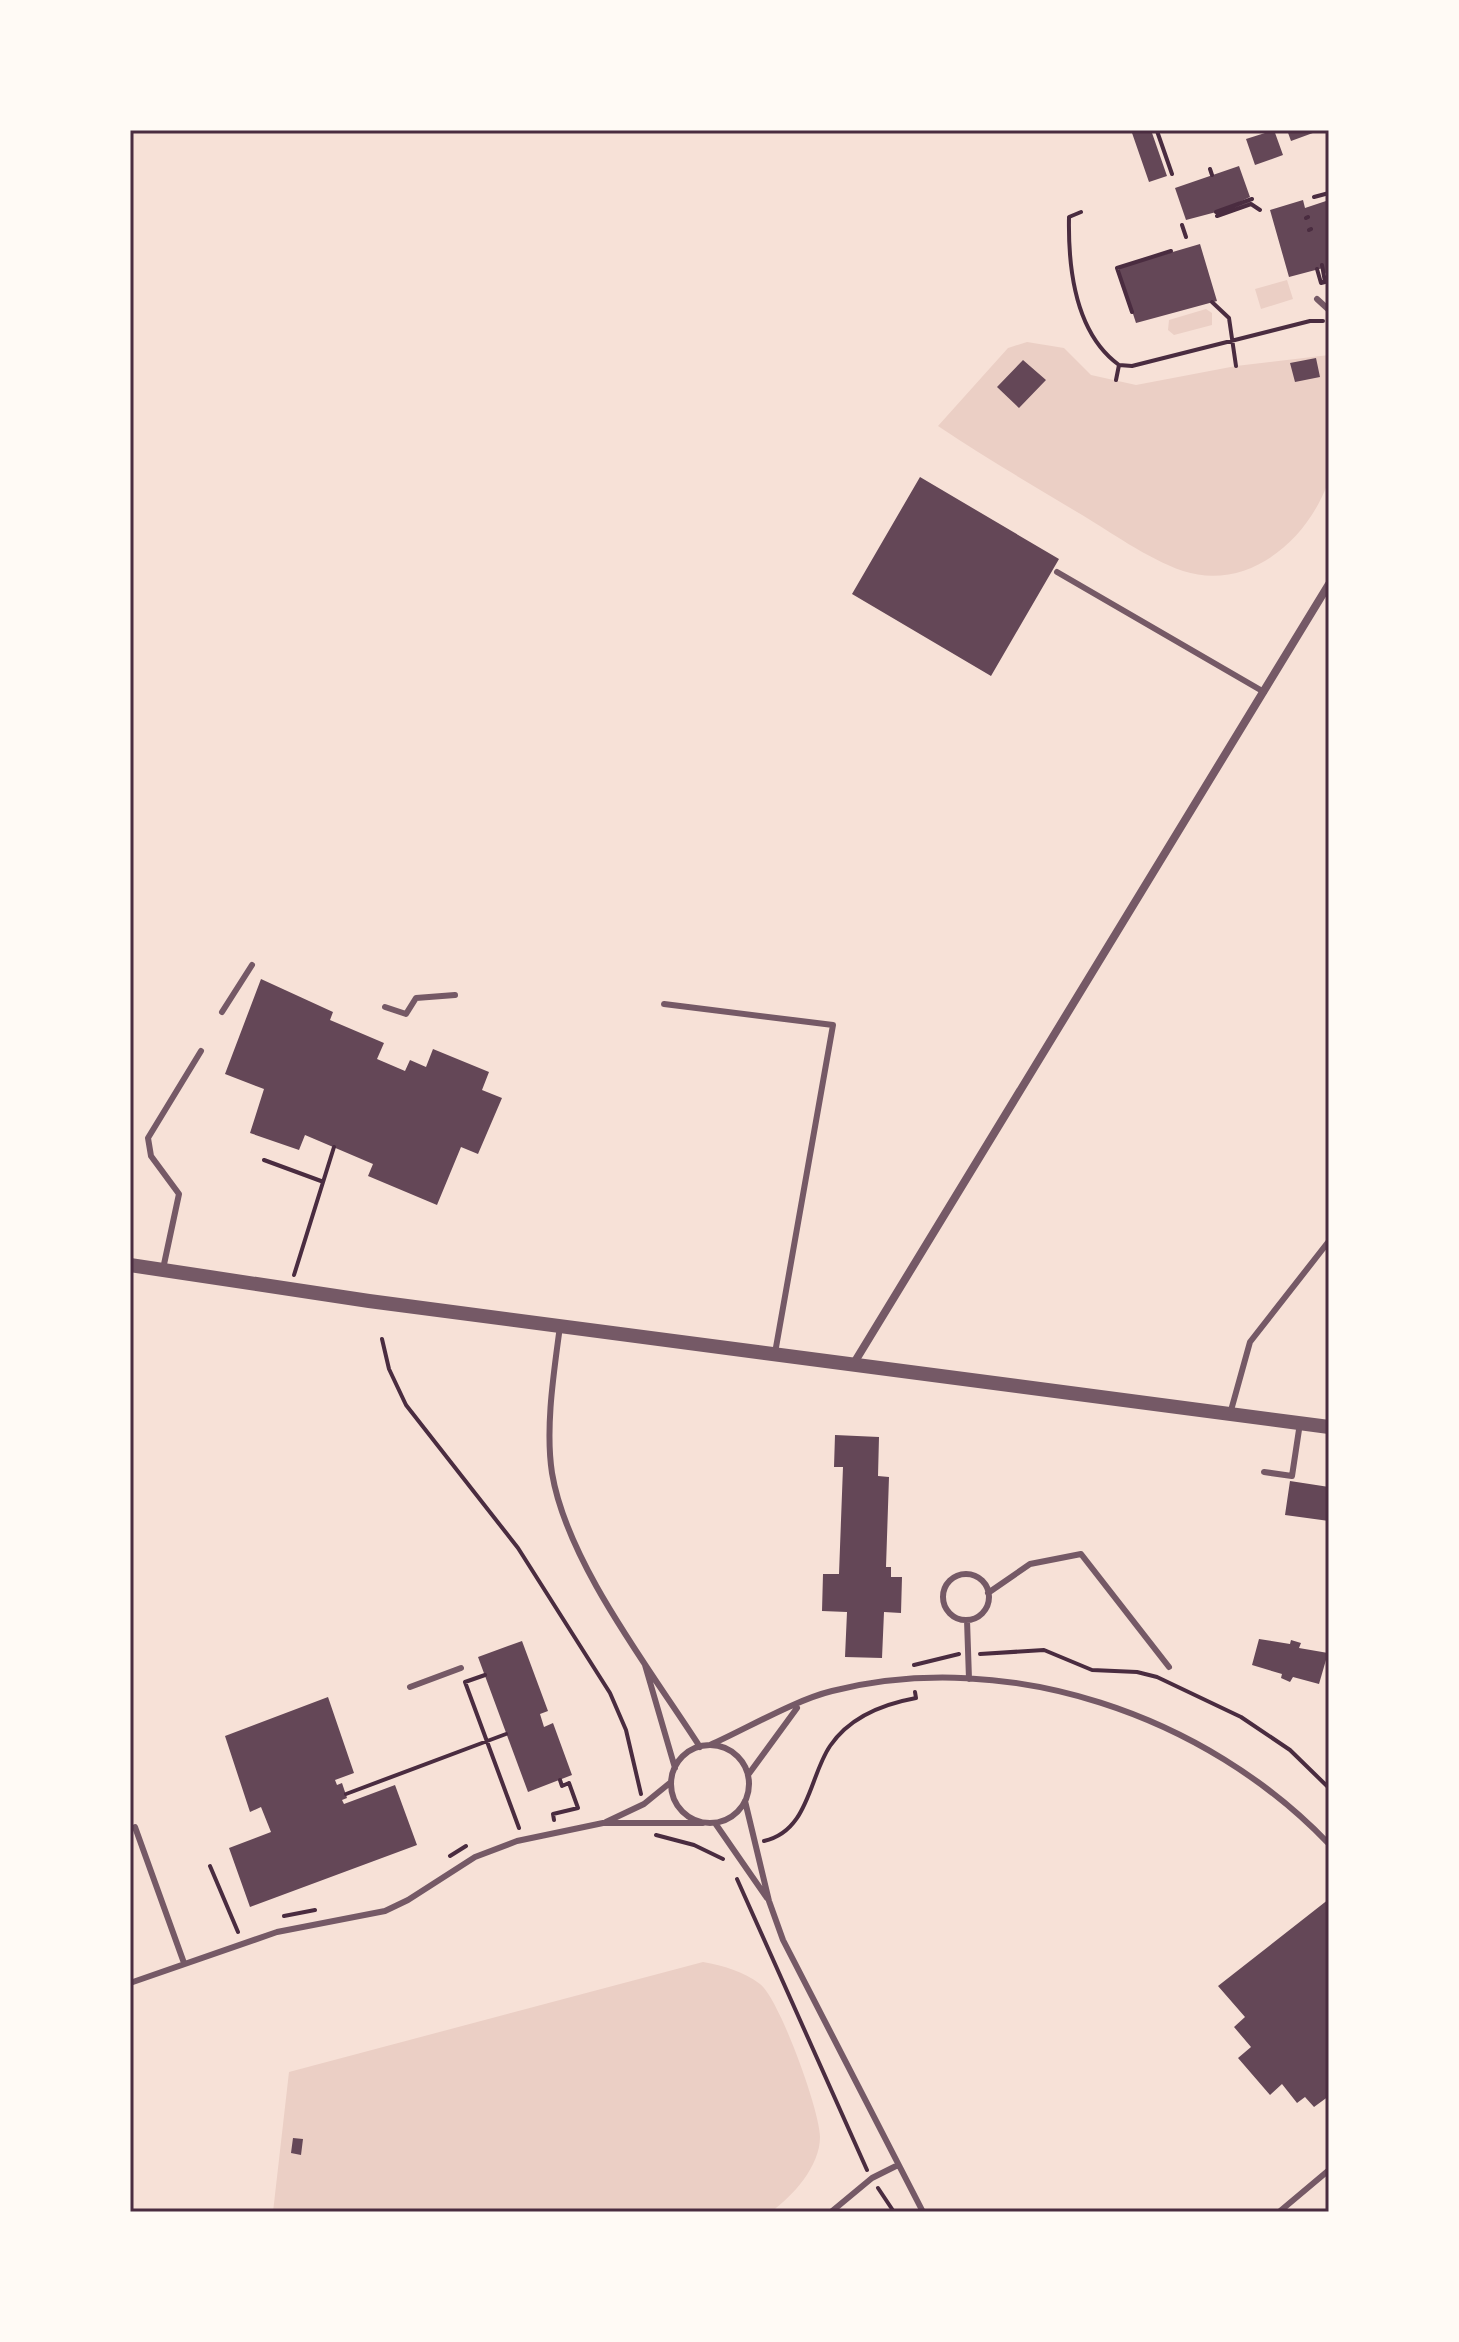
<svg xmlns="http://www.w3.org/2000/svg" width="1459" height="2342" viewBox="0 0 1459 2342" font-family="Figtree,sans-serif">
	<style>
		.green { fill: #ebcfc5 }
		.building { fill: #644757 }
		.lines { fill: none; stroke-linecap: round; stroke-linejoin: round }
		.path { stroke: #4a2c40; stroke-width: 4 }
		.service { stroke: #755966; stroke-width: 6 }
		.minor { stroke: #755966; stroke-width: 8 }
		.tertiary { stroke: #755966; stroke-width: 14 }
		.neatline { fill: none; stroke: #4a2c40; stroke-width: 3 }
	</style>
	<rect width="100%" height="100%" fill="#f7e1d7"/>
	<!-- green -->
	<path class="green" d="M1287,280L1293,299L1261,309L1255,289Z
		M1206,309L1212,313V325L1174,335L1168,330L1169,320Z
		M1027,342L1064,348L1091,375L1136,385L1236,366L1329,355C1329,380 1335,463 1328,482C1308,540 1248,592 1183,571C1146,558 1111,532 1077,512C1030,484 983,456 938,426L1008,348Z
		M703,1962C724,1966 743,1971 760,1984C779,1998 820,2111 820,2137C820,2166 793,2196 771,2212H273L289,2072Z"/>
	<!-- building -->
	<path class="building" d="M1131,130H1151L1167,176L1149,182Z
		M1274,130L1283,155L1255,165L1246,139Z
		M1287,130H1321L1291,141Z
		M1239,166L1250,197L1220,211L1186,220L1175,188Z
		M1303,200L1305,208L1329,200V281L1323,268L1289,277L1270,210Z
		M1200,244L1217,301L1136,323L1118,268Z
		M1316,358L1320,377L1295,382L1290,363Z
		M1023,360L1046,380L1019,408L997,387Z
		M920,477L1059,559L991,676L852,594Z
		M261,979L333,1012L330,1020L384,1043L377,1059L405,1071L410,1060L426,1067L433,1049L489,1072L482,1090L502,1098L478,1154L461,1147L437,1205L368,1176L373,1164L305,1135L299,1150L250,1133L264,1089L225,1074Z
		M835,1435L879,1437L878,1476L889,1477L886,1567H891V1577H902L901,1613L884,1612L882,1658L845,1657L847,1612L822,1611L823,1574H839L843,1467H834Z
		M1290,1481L1329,1487V1521L1285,1515Z
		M1259,1639L1290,1644L1291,1640L1301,1643L1299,1648L1328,1653L1319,1684L1293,1677L1290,1682L1281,1678L1282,1674L1252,1665Z
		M522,1641L548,1711L540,1714L544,1727L553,1723L572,1775L528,1792L478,1657Z
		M328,1697L354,1773L335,1780L337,1785L342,1783L347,1798L342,1800L344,1804L395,1785L417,1845L250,1907L229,1848L271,1832L261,1807L250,1812L225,1736Z
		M1329,1899V2096L1314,2107L1305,2097L1297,2103L1282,2084L1270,2095L1238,2058L1251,2047L1234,2027L1245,2017L1218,1986Z
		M293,2138L303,2139L301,2155L291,2153Z"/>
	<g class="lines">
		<!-- path -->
		<path class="path" d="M1162,130L1157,131L1172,174
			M1210,169L1212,175
			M1314,197L1329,193
			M1081,212L1069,217C1068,268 1075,333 1119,365L1116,380
			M1216,212L1252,199
			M1217,216L1251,204L1260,210
			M1306,218L1308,217
			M1182,225L1186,237
			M1309,230L1311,229
			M1317,269L1321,283L1325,282L1322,265
			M1212,302L1229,318L1236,366
			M1132,312L1117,268L1171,251
			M1119,365L1132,366L1310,321H1323
			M264,1160L321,1181
			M294,1275L334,1147
			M382,1339L389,1369L406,1405L518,1548L610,1693L626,1730L641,1794
			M1328,1653H1329
			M980,1654L1044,1650L1092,1670L1137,1672L1157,1677L1241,1717L1290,1750L1329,1788
			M914,1665L959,1654
			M485,1675L465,1682L519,1828
			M346,1794L506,1734
			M554,1820L553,1814L578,1808L569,1783L562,1786L560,1780
			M656,1835L694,1845L723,1859
			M764,1841C809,1831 809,1777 830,1746C849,1718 883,1704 916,1698L915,1692
			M450,1856L466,1846
			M210,1866L238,1932
			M737,1879L867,2170
			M284,1916L315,1910
			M878,2188L894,2212"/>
		<!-- service -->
		<path class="service" d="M1317,299L1329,310
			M1057,572L1264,692
			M664,1004L833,1025L775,1353
			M385,1007L406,1014L416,998L455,995
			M222,1012L252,965
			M163,1269L179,1194L151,1156L148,1138L201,1051
			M560,1326C554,1372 545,1427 552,1473C567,1563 650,1669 700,1747
			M1230,1414L1250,1342L1329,1241
			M1264,1472L1292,1476L1300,1423
			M943 1597a23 23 0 1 1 46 0a23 23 0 1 1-46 0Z
			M988,1593L1030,1564L1081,1554L1169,1667
			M967,1620L969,1679
			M645,1665L675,1768
			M410,1687L461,1668
			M710,1745C746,1729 795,1700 832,1691C1008,1647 1206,1715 1329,1844
			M671 1784a39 39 0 1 1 78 0a39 39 0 1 1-78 0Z
			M748,1775L797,1708
			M745,1801L769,1901L783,1940L923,2212
			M606,1822L644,1804L671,1782
			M715,1823L767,1898
			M135,1827L184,1963
			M130,1983L277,1932L385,1911L408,1900L475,1857L517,1841L603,1823H703
			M831,2212L872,2178L898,2165
			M1279,2212L1329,2170"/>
		<!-- minor -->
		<path class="minor" d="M854,1363L1329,584"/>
		<!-- tertiary -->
		<path class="tertiary" d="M130,1265L369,1301L1329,1427"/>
	</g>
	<!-- border -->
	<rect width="1459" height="2342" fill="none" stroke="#fffaf5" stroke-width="264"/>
	<rect x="132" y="132" width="1195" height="2078" class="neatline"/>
</svg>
